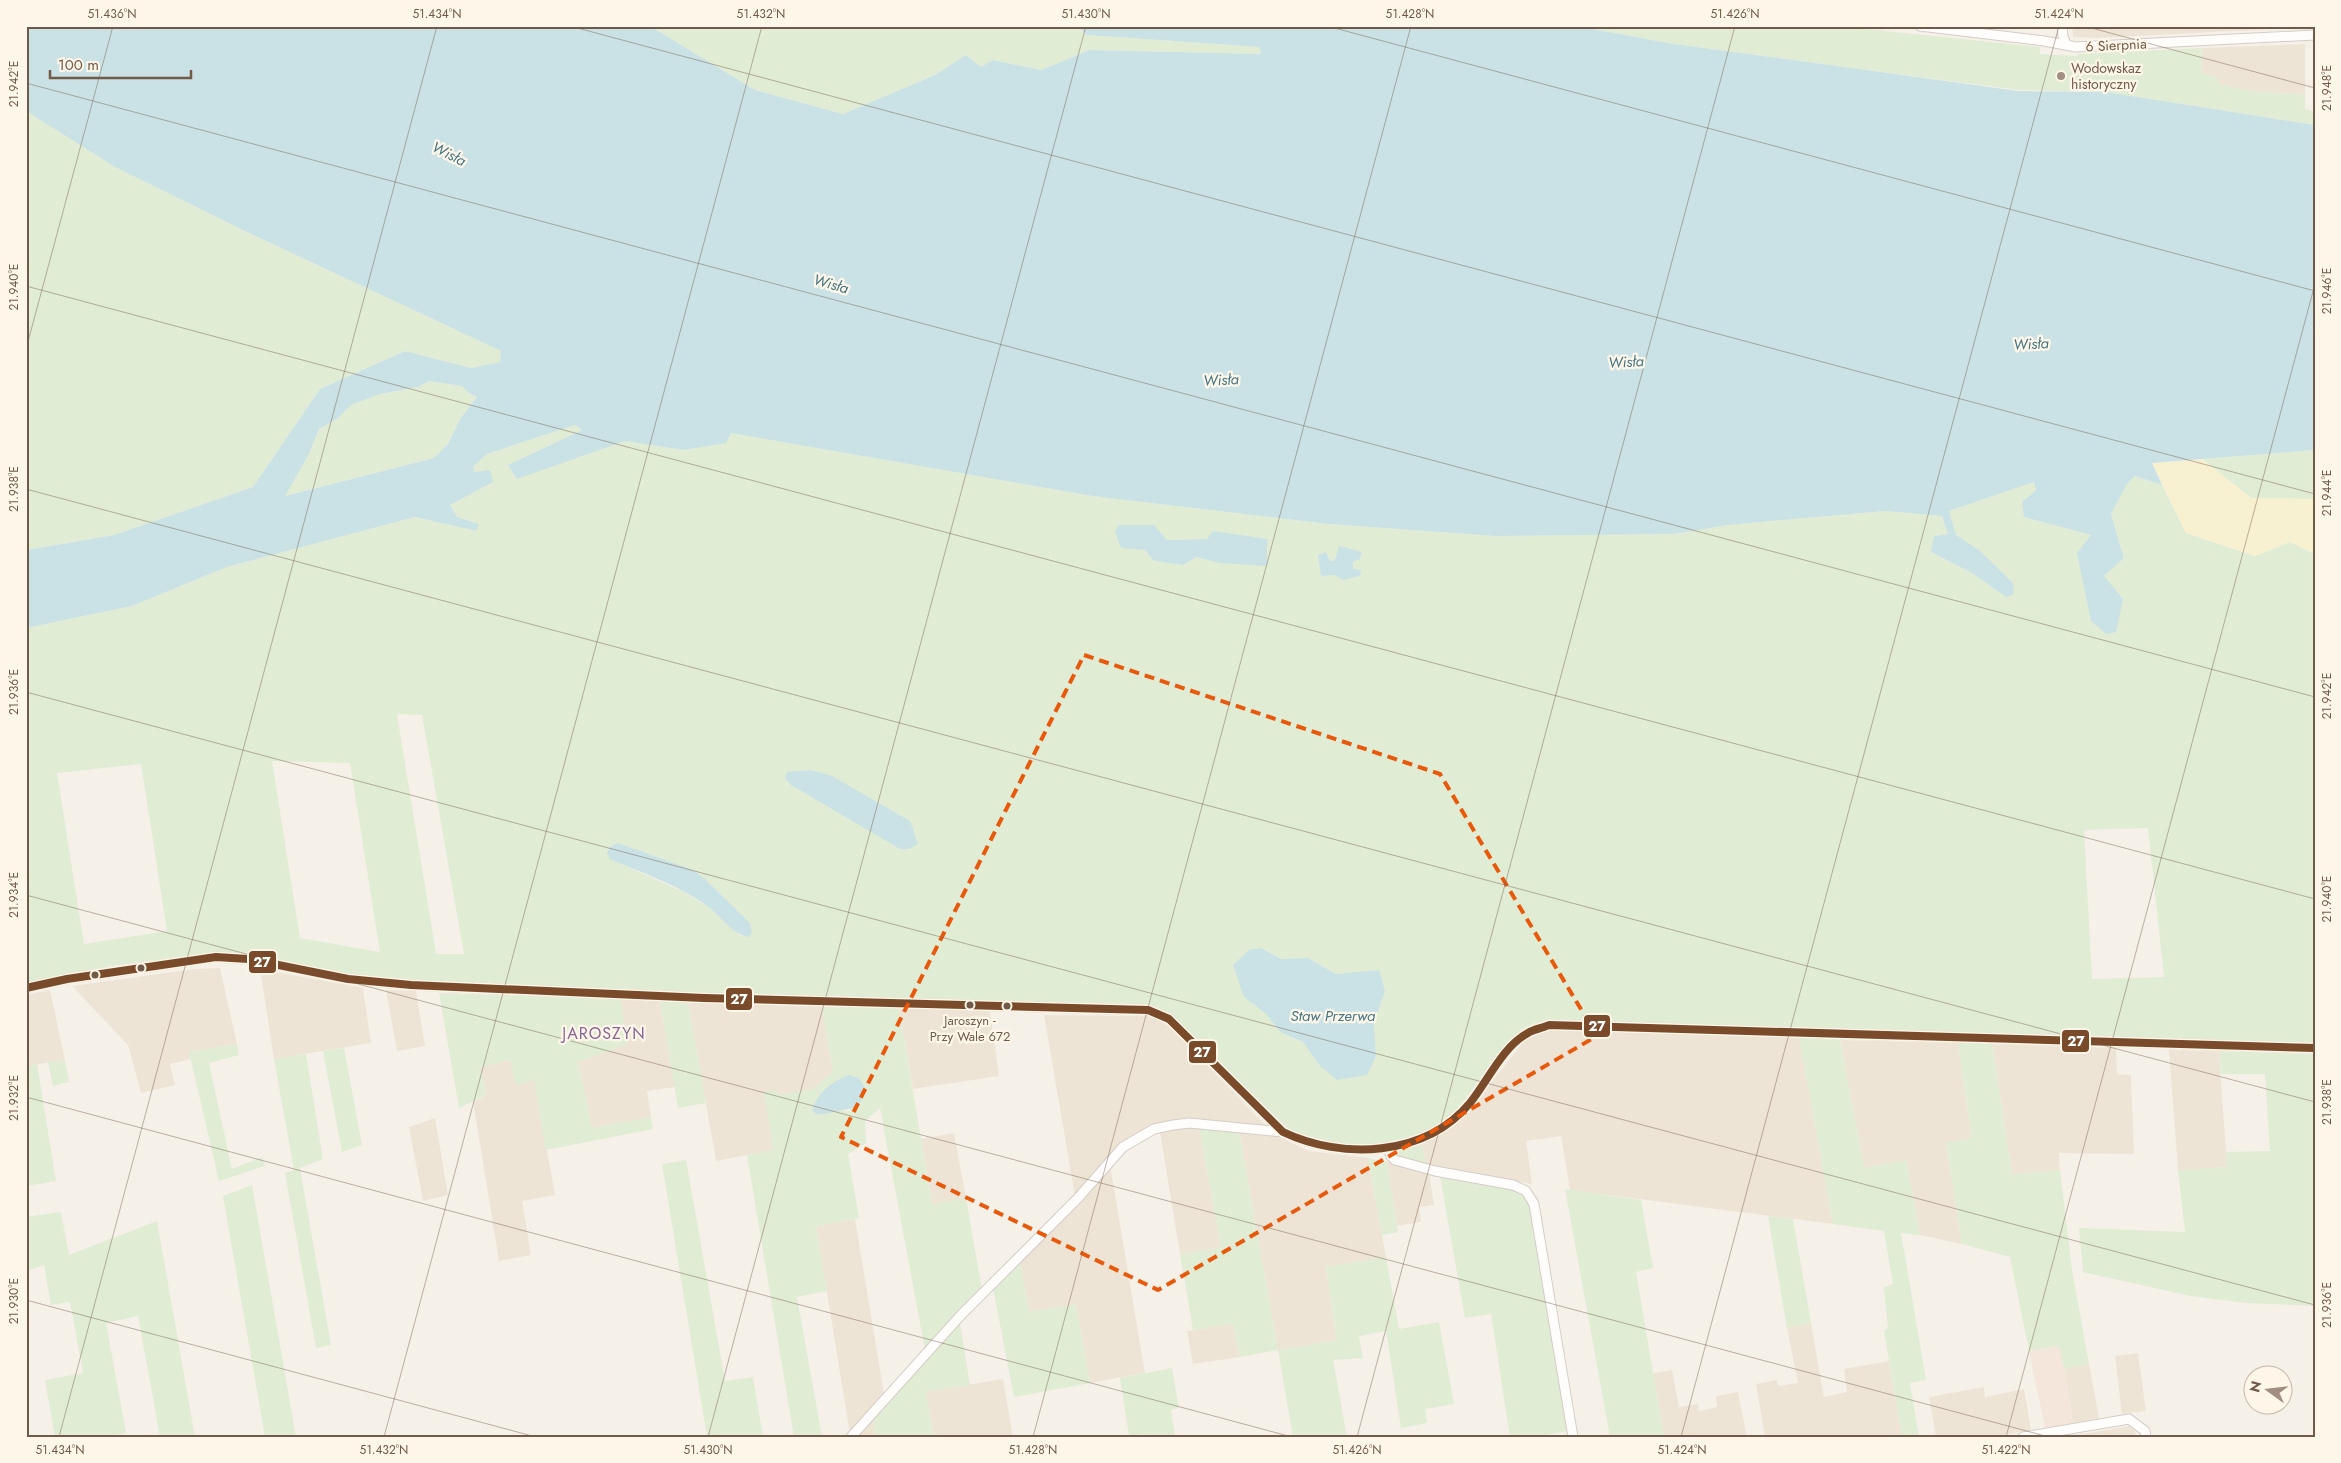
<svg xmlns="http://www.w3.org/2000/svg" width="2341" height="1463" viewBox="0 0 2341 1463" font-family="Jost,sans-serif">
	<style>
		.residential { fill: #eee4d6 }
		.commercial { fill: #f5e6dc }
		.green { fill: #e1ecd4; fill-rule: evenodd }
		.sand { fill: #f7f0d1 }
		.water { fill: #cae2e5; fill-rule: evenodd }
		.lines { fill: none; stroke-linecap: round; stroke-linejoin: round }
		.minor-casing { stroke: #d4cdc6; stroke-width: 11 }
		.minor { stroke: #fefdfc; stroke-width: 9 }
		.bus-1-casing { stroke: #fef7e9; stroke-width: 11 }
		.bus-1 { stroke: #7a4b2a; stroke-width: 8 }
		.marked { fill: none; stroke: #e8590c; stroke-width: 4; stroke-dasharray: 10 6; stroke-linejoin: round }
		.ticks { fill: none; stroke: #725a4a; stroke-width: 1; stroke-opacity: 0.45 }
		.poi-dot { fill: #a08f82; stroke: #fef7e9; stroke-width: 2 }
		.bus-dot { fill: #725a4a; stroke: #fef7e9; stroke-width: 2 }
		.labels { text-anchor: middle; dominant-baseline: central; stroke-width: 4.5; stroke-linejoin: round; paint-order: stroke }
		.bus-label { font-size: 13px; fill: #725a4a; stroke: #fef7e9 }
		.street-label { font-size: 14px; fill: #725a4a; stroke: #fef7e9 }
		.poi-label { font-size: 14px; fill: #725a4a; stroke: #fef7e9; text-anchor: start }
		.water-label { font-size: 15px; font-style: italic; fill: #457785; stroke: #fef7e9 }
		.quarter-label { font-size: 16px; letter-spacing: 1px; fill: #876695; stroke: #fef7e9 }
		.line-badge { stroke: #fef7e9; stroke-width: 2 }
		.badge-label { font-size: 14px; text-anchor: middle; font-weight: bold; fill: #fff }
		.neatline { fill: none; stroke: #725a4a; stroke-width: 2 }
		.ticks-label { font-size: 12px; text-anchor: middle; fill: #725a4a }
	</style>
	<rect width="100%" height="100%" fill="#f5f1e9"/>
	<!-- residential -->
	<path class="residential" d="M2072,26H2315V27L2096,38L2073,37Z
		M2305,44V95L2251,91L2218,84L2217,78L2201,72L2202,48Z
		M220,968L237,1044L189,1052L191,1059L170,1064L175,1085L141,1093L128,1045L72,986L194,969Z
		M260,969L363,988L371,1043L274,1059Z
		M50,990L65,1060L26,1066V995Z
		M386,990L416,991L425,1046L397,1051Z
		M621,999L660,1000L675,1087L647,1091L651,1117L592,1128L578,1062L627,1044Z
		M688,1002L822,1007L833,1071L813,1089L778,1096L773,1150L716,1161Z
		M899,1008L990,1011L999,1076L913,1089Z
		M1044,1015L1151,1016L1172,1028L1266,1126L1189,1119L1166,1121L1139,1132L1118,1147L1075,1196Z
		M1555,1029L1799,1037L1833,1224L1570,1190L1561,1136L1526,1141L1532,1184L1427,1165L1422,1145L1447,1129L1469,1110L1525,1040L1537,1032Z
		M1840,1040L1958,1043L1972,1139L1946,1143L1962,1244L1920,1235L1906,1160L1864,1168Z
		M1992,1044L2116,1048L2117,1074L2131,1075L2134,1154L2059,1153L2060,1170L2012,1175Z
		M2169,1050L2219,1051L2227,1167L2178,1170Z
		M511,1060L534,1079L555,1195L522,1201L531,1255L499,1261L473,1102L486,1095L481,1067Z
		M435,1118L448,1195L423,1201L409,1127Z
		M1188,1127H1199L1221,1247L1180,1254L1160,1132Z
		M1239,1131L1273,1134L1309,1151L1368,1158L1386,1257L1326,1267L1337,1340L1278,1350Z
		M954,1133L966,1198L932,1204L921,1139Z
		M1387,1162L1429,1173L1434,1205L1419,1207L1421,1222L1397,1226Z
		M1110,1165L1145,1373L1090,1383L1076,1304L1029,1312L1020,1261Z
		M855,1219L884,1394L850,1434L816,1226Z
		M1811,1323L1824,1397L1847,1392L1844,1369L1889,1361L1902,1437H1765L1756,1384L1777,1380L1778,1386L1798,1383L1787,1328Z
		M1233,1324L1240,1357L1193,1364L1187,1331Z
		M2138,1353L2146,1411L2122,1414L2115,1356Z
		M2089,1364L2099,1418L2073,1423L2064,1369Z
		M1672,1370L1679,1407L1698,1404L1699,1411L1717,1407L1716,1396L1738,1392L1747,1437H1664L1653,1373Z
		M1003,1379L1013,1437H934L926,1392Z
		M1984,1387L1985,1397L2024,1389L2031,1430L1990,1437H1936L1929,1397Z
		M873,1417L876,1437H857Z
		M2129,1426L2135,1431L2136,1437H2066Z"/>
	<!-- commercial -->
	<path class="commercial" d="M2060,1346L2073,1423L2045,1428L2029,1351Z"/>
	<!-- green -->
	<path class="green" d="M650,26H1077L1087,35L1259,47L1261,54L1090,50L1041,70L993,60L981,67L966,55L935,75L843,114L755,90Z
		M1577,26H1855L1856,28L2040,47V54L2078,56V54L2202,48L2201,72L2217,78L2218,84L2251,91L2305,95V109L2315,112V125L2106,92L2018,90L1852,68L1674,44Z
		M26,111L115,167L249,233L501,351L500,362L471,368L405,351L320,389L253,487L114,535L26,550Z
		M428,381L462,386L469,393L477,397L460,419L448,444L434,458L284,496L309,454L319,429L337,419L351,405L380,394L418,387Z
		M575,425L582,430L508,465L517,478L625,441L683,450L731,433L1092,496L1328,524L1495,536L1674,534L1728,525L1885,511L1942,516L1948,534L1931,552L1972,573L2006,597L1979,550L1956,535L1949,511L2034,482L2036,490L2024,517L2091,535L2104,576L2124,558L2111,514L2127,484L2135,476L2162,485L2186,533L2255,556L2290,542L2315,554V1044L1548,1020C1541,1022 1532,1023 1526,1027C1501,1042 1479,1084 1459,1106C1425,1145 1360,1151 1313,1139C1304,1137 1296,1132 1288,1128L1171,1016L1159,1008L1144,1005L724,995L412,981L330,972L229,953H211L111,966L26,984V628L132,606L227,567L415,517L476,531L479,524L457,517L450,505L493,482L474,472L473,467L487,454ZM1207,539H1267V565L1219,563L1196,557L1183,565L1154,561L1145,550L1167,540ZM1326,552L1330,561L1362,553L1360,559L1353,561V569L1335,575L1321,576ZM397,714L422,715L464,954H436ZM272,761L350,763L380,952L300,938ZM141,764L167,931L84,944L57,773ZM2148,828L2164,977L2092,979L2084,830ZM610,859L705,879L750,923L752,933L741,936L710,908L684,892ZM1261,948L1281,959L1308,958L1336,974L1379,971L1385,991L1374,1023L1376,1056L1320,1066L1303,1042L1280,1032L1266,1014L1244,997Z
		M2315,450V499L2251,498L2202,459Z
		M439,993L621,999L627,1044L578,1062L592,1128L651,1117L653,1129L546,1150L534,1080L516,1086L510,1060L481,1067L486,1095L459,1108Z
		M660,1000L688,1002L706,1103L678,1108Z
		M822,1007L899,1008L932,1204L966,1198L982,1290L925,1350L880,1108L865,1121L866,1143L848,1154L859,1218L816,1226L827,1291L797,1297L822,1437H794L747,1155L773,1150L764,1092L777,1090L778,1095L813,1089L833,1071ZM849,1075L850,1111H839L826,1087Z
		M1799,1038L1840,1040L1864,1168L1906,1160L1920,1235L1901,1233L1926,1380L1910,1383L1919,1437H1902L1884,1331L1888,1328L1884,1287L1893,1284L1884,1231L1833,1224Z
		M1958,1043L1992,1044L2012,1175L2060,1170L2072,1270L2089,1364L2064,1369L2059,1346L2029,1351L2010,1257L1962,1244L1946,1143L1972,1138Z
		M237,1044L239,1055L209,1063L232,1169L262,1157L265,1166L219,1181L189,1052Z
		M344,1048L362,1145L342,1152L323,1051Z
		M2219,1051L2315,1054V1306L2246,1303L2191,1296L2083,1272L2079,1228L2185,1232L2178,1170L2227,1167L2226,1152L2270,1151L2265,1074H2221Z
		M306,1054L323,1159L300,1168L331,1345L316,1348L285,1173L294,1170L274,1059Z
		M65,1060L69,1082L53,1086L48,1062Z
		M37,1064L56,1181L26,1186V1066Z
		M1199,1127L1239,1131L1278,1350L1337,1340L1326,1267L1386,1257L1399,1329L1439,1322L1454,1404L1425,1409L1427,1423L1401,1428L1386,1331L1359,1336L1363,1358L1333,1360L1347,1437H1293L1278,1350L1240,1357L1233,1324L1193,1330L1180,1254L1221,1247Z
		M1422,1145L1427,1165L1400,1157L1398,1154L1399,1150Z
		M1368,1158L1387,1162L1398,1232L1382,1235Z
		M686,1160L725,1381L753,1377L763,1437H707L662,1164Z
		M1440,1176L1518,1191L1530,1204L1567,1431L1537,1437H1510L1491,1314L1465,1318Z
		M252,1185L296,1437H265L223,1196Z
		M1565,1189L1641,1200L1653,1268L1636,1272L1664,1437H1610Z
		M61,1212L69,1255L157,1221L195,1437H160L138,1316L106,1323L126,1433L103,1437H55L45,1380L83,1373L70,1302L51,1305L44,1265L26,1271V1247H29L26,1217Z
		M1768,1216L1793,1219L1811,1323L1787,1328Z
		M1020,1261L1029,1312L1076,1304L1090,1383L1014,1397L993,1288Z
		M960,1323L970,1385L926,1392L934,1437H876L873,1417Z
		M1172,1368L1179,1408L1171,1410L1175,1437H1146L1145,1434L1129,1436L1120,1378Z"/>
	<!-- sand -->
	<path class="sand" d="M2202,459L2251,498L2315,499V554L2290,542L2255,556L2186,533L2152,463Z"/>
	<!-- water -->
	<path class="water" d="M26,26H650L755,90L843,114L935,75L966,55L981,67L993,60L1041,70L1090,50L1261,54L1259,47L1087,35L1077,26H1576L1674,44L1852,68L2018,91L2106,92L2315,125V450L2152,463L2162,485L2135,476L2127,484L2111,514L2124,558L2104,576L2123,599L2116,632L2106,634L2091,621L2077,553L2091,535L2024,517L2022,502L2036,490L2034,482L1949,511L1956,535L1979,550L2013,583L2014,594L2006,597L1972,573L1931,552L1934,536L1948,534L1942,516L1885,511L1728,525L1674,534L1495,536L1328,524L1092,496L731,433L726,443L683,450L625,441L517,479L508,465L582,430L575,425L487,454L473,467L474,472L490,470L493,482L450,505L457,517L479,524L476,531L415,517L227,567L132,606L26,628V550L114,535L253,487L320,389L405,351L471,368L500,362L501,351L249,233L115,167L26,111ZM429,381L462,386L469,393L477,397L460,419L448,444L434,458L285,496L309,454L319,429L337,419L351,405L380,394L418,387Z
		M1119,525H1154L1167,540L1207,539L1213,531L1267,539V566L1219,563L1196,557L1183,565L1154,561L1145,550L1121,548L1115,532Z
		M1339,546L1362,552L1360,559L1353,562V569L1361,570L1360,576L1343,580L1335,575L1321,576L1318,555L1326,552L1330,561L1335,560Z
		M811,770L832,776L910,821L918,844L909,849H900L791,785L785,778L787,772Z
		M618,843L693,870L705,879L750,923L752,933L748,937C733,934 722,918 711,909C682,886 644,874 610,859L607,853L610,847Z
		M1261,948L1281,959L1308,958L1336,974L1379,970L1385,991L1374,1023L1376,1056L1367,1075L1337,1080L1320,1066L1303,1042L1280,1032L1266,1014L1244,997L1233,965L1249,950Z
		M849,1075L859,1078L865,1088C860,1108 858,1107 839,1111C830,1112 825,1115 816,1114L812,1110C819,1091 831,1082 849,1075Z"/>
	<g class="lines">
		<defs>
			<path id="minor" d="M1920,26L2044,41L2076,47L2315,35
				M2062,26L2063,37L2066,44
				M26,988L67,979L216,957L248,959L348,979L411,985L704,998L1148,1010L1169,1019L1283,1132C1342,1160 1425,1157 1470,1103C1488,1081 1502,1047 1528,1033C1534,1029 1543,1028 1549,1025L2315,1048
				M1388,1148L1391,1156L1395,1160L1435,1171L1513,1185L1526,1191L1534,1204L1573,1437
				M851,1437L961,1315L1078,1198L1123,1147L1154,1129L1173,1125L1189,1123L1283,1132
				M2023,1437L2129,1419L2145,1431L2146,1437"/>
		</defs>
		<!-- minor casing -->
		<use href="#minor" class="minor-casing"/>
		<!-- minor -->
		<use href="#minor" class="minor"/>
		<defs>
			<path id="bus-1" d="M26,988L67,979L216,957L248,959L348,979L411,985L704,998L1148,1010L1169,1019L1283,1132C1342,1160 1425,1157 1470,1103C1488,1081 1502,1047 1528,1033C1534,1029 1543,1028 1549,1025L2315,1048"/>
		</defs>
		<!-- bus-1 casing -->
		<use href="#bus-1" class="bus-1-casing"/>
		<!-- bus-1 -->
		<use href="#bus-1" class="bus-1"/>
	</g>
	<!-- marked area -->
	<path class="marked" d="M1084,655L1440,774L1597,1036L1158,1290L841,1137Z"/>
	<!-- ticks -->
	<path class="ticks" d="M570,26L2315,494M1327,26L2315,291M2084,26L2315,88M26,83L2315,697M26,286L2315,899M26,349L113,26M26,489L2315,1102M26,692L2315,1305M26,895L2049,1437M26,1097L1292,1437M26,1300L536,1437M59,1437L437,26M384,1437L762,26M708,1437L1086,26M1033,1437L1411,26M1357,1437L1735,26M1681,1437L2059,26M2006,1437L2315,284"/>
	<!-- markers -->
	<circle class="poi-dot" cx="2061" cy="76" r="5"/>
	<g class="bus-dot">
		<circle cx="141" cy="968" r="4.5"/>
		<circle cx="95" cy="975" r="4.5"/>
		<circle cx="970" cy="1005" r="4.5"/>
		<circle cx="1007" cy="1006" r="4.5"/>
	</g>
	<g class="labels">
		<!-- bus labels -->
		<g class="bus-label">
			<text x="970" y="1020">Jaroszyn -<tspan x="970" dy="16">Przy Wale 672</tspan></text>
		</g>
		<!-- street labels -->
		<g class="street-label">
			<text transform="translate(2116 45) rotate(-3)">6 Sierpnia</text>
		</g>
		<!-- poi labels -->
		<g class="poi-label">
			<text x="2071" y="68">Wodowskaz<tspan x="2071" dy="16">historyczny</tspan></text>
		</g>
		<!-- water labels -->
		<g class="water-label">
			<text transform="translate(449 154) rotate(27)">Wisła</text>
			<text transform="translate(831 284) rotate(16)">Wisła</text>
			<text transform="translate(2031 344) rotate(-3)">Wisła</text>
			<text transform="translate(1626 362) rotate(-3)">Wisła</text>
			<text transform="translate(1221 380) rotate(-3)">Wisła</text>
			<text x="1333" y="1016">Staw Przerwa</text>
		</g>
		<!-- quarter labels -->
		<g class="quarter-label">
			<text x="604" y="1033">JAROSZYN</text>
		</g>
	</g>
	<g class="line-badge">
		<rect x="248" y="950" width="29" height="24" rx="5" fill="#7a4b2a"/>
		<rect x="725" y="987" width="28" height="24" rx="5" fill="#7a4b2a"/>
		<rect x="1583" y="1014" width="28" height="24" rx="5" fill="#7a4b2a"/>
		<rect x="2061" y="1029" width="29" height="24" rx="5" fill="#7a4b2a"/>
		<rect x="1188" y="1040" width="29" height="24" rx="5" fill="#7a4b2a"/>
	</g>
	<g class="badge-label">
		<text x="262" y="967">27</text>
		<text x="739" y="1004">27</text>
		<text x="1597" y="1031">27</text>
		<text x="2076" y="1046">27</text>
		<text x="1202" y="1057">27</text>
	</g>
	<!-- border -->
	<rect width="2341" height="1463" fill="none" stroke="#fef7e9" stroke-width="55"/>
	<!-- north arrow -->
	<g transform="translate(2268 1390) rotate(285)"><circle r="24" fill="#fef7e9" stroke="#c6b8a9"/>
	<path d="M0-4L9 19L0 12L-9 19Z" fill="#a08f82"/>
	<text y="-8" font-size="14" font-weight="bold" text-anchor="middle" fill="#725a4a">N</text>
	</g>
	<!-- scale -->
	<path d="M50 70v8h141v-8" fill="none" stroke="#725a4a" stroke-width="2.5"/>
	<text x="58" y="70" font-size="15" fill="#725a4a" stroke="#fef7e9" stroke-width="4" paint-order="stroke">100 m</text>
	<rect x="28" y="28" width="2286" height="1408" class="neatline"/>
	<g class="ticks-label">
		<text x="112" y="18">51.436°N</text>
		<text x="437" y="18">51.434°N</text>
		<text x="761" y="18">51.432°N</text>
		<text x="1086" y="18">51.430°N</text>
		<text x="1410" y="18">51.428°N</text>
		<text x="1735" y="18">51.426°N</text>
		<text x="2059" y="18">51.424°N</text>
		<text transform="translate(14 84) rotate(-90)" y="4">21.942°E</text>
		<text transform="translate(2327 88) rotate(-90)" y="4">21.948°E</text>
		<text transform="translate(14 287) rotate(-90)" y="4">21.940°E</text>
		<text transform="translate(2327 291) rotate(-90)" y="4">21.946°E</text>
		<text transform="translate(14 489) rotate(-90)" y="4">21.938°E</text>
		<text transform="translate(2327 493) rotate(-90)" y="4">21.944°E</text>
		<text transform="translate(14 692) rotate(-90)" y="4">21.936°E</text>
		<text transform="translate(2327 696) rotate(-90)" y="4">21.942°E</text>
		<text transform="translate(14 895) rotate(-90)" y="4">21.934°E</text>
		<text transform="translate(2327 899) rotate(-90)" y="4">21.940°E</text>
		<text transform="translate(14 1098) rotate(-90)" y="4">21.932°E</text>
		<text transform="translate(2327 1102) rotate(-90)" y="4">21.938°E</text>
		<text transform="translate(14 1301) rotate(-90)" y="4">21.930°E</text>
		<text transform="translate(2327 1305) rotate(-90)" y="4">21.936°E</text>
		<text x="60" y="1454">51.434°N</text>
		<text x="384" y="1454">51.432°N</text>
		<text x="708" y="1454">51.430°N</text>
		<text x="1033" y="1454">51.428°N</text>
		<text x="1357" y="1454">51.426°N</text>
		<text x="1682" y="1454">51.424°N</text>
		<text x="2006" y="1454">51.422°N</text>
	</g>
</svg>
